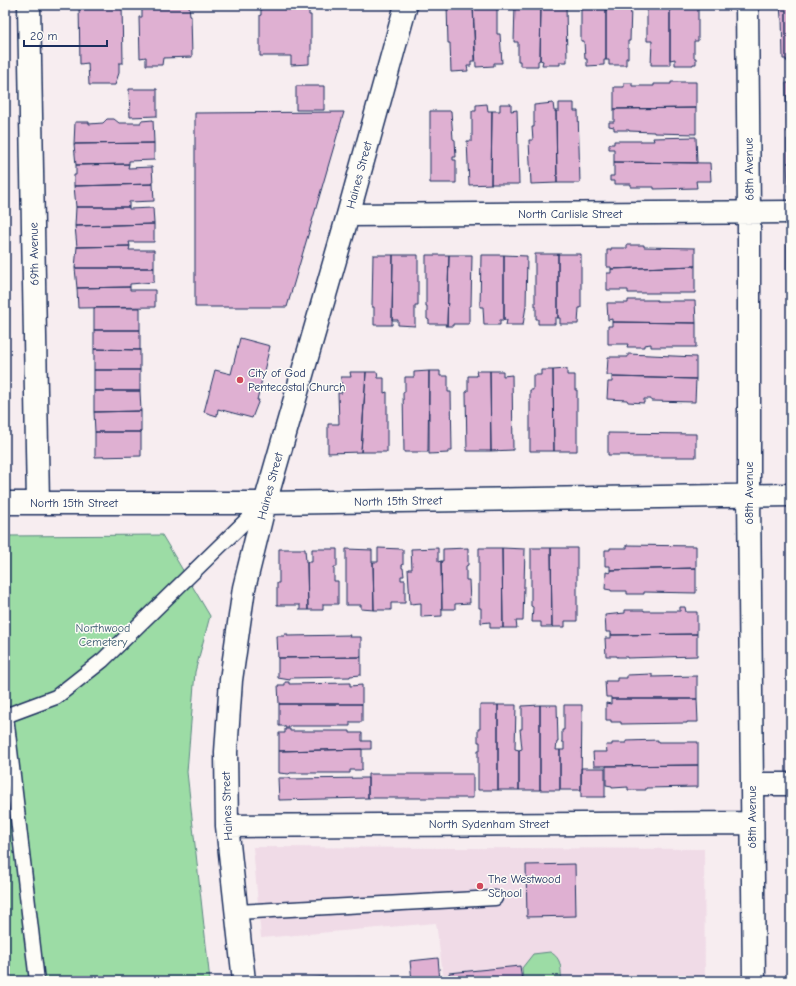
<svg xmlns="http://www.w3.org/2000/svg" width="796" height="986" viewBox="0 0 796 986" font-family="'Comic Neue',sans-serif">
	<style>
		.built { fill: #f0dbe7 }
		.green { fill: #9cdca5; stroke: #5c8682 }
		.building { fill: #dfb0d2; stroke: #1b2f5e }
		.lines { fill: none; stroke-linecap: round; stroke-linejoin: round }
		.service-casing { stroke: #1b2f5e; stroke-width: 17 }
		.minor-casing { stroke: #1b2f5e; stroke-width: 25 }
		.service { stroke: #fdfcf7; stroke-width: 14 }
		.minor { stroke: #fdfcf7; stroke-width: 22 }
		.poi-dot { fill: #d1495b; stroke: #fdfcf7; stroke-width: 1.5 }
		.labels { text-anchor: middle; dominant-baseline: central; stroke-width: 3; stroke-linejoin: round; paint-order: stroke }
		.street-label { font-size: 12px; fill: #1b2f5e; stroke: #fdfcf7 }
		.poi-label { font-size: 12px; fill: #1b2f5e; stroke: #fdfcf7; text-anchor: start }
		.park-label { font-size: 12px; fill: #3b5a70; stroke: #fdfcf7 }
	</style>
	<rect width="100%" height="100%" fill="#f7edf0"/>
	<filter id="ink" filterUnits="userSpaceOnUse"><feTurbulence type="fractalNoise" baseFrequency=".025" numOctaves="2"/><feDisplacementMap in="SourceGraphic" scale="8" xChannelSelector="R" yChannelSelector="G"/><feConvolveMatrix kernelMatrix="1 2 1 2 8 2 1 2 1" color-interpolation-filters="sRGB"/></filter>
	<g filter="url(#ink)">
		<!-- built -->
		<path class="built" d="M253,847L704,849L705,981H444L436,923L261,938Z"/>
		<!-- green -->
		<path class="green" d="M162,535L210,616L195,672L187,772L210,981H5V536Z
			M550,952C563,959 560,969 562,981H523L522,968L533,954Z"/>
		<!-- building -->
		<path class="building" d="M79,5H122L123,63H119V73L115,85H89L88,63L80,64Z
			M142,5H189L190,16H191L192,57L163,58L162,65H146V57L140,58L139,17H142Z
			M261,5H309V15H311V56H309V64L291,65V56H260V15H261Z
			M447,5H473L475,61H471V66H467L468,71L451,72L450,43H448Z
			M473,5H497V34H500L502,63H494V66L476,67Z
			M515,5H541L540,60L538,61V66H520V61H518V42H514Z
			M541,5H566L567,62H560V65H542L543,61L540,60Z
			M581,5H606V60H604V65L587,66V59H585L584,41H581Z
			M606,5H631L630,41H628V58H626V65H609V60H606Z
			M647,5H670V65H651L652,41H647Z
			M670,5H698V41H694V58H696V64H693V65H675V59L670,60Z
			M780,5H791V61H786V59H783L782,18H781Z
			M671,82H696V108L614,109V87H624V83H632V86H654V84H671Z
			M786,83H791V132H787Z
			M296,86H324V110H296Z
			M129,89H157V116L130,117Z
			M553,103L554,111H556L557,183L531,184L529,140H533L532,127H534V105Z
			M559,103H574V111H578L580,183H557L556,111H559Z
			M487,104L488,111H492L491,184L469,185L467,141H472V111H476V105Z
			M500,104H511V111L517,110L519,184H491L492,111H500Z
			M696,108V134L654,133V132L629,131V130H614V127L609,126V122H614V109Z
			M430,111H451L453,139L455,140L456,157H453V160H456V183H430Z
			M344,112L287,307H195V113Z
			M107,119H114L119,123H141V121L153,120L154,143L74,144L75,122H89V124L103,123Z
			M696,137L697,163L614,162V149H609V144H614V141H654L653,138Z
			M787,139H791V163H787Z
			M154,143V160L129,161V164L76,165L74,144Z
			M614,162L710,163L711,181H696L697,188L654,189V187H631V184H614V181H610V176H614Z
			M787,163H791V186H788Z
			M129,164L128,168L152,167L153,184L74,186V175H76V165Z
			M153,184L154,201L129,202V207H76L74,186Z
			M76,207H129V209L153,208L154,224L75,226Z
			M154,224V242H129L130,246L77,247L75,226Z
			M791,241V270H787V243H791Z
			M627,245H644V247L695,248V266L611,269V267H607V250H611V248H627Z
			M130,246L129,250H154V268H75L77,247Z
			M535,254H558V318H555V324H538V319H536V306H535Z
			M558,254H581V308H579L578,324H560V318H558Z
			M373,255H393L392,325H374V307H372Z
			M393,255H418V306H415V326L398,325V320H392Z
			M426,255H449L447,326H445L446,324H429V320L427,319V306H426Z
			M449,255H472L471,306H469V324H453V326H447Z
			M481,255H504V320H500V325H484L483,307H480Z
			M504,255L527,256L526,306L523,325H506L507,320H504Z
			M695,266V293H628V290H607V273H611V269Z
			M75,268H154V282L130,284V287L77,288Z
			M787,270H791V292H787Z
			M130,287V290H155V307L78,308L77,288Z
			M628,300H657V301H695L696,323L612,322V319L608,320L607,303H628Z
			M94,308H140V330H94Z
			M612,322L696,323V347H651V344L644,345V347H627L628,344H608V326H612Z
			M788,323H791V347H789Z
			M94,330H140V350L94,349Z
			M240,338L270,346L257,400H259L252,418L218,409L217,416L204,412L215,370L231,374Z
			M94,349L140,350V370H94Z
			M628,354L696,357V379L612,377V375H607L608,357H628Z
			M789,354H791V378H790Z
			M567,369V375H575V390H577V451H554L553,370Z
			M94,370H140V391H94Z
			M541,370H553L554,451H530V390H533V375H541Z
			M429,371H440V376H448V392H451L452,451H448V453L429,454Z
			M429,371L428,452H404L403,392H405V377H414V372Z
			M476,371H490L491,451H467L466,392L468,391V376H477Z
			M490,371H503V376L512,375L513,450L491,451Z
			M350,372H366L361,452L328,453V424H339L338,393H342L341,377H351Z
			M366,372H377L378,378H384V393L387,392V452H361Z
			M612,377L696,379L695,402L651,401V399H644V403L628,402L627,400L607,399L608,382H612Z
			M94,391H140L141,411L94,412Z
			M141,411V432H95L94,412Z
			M95,432H141V456L95,457Z
			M608,433L696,434V457H629V455H608Z
			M627,545L696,546V568L610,570V566H605V550H610V548H627Z
			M378,548L402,549L403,550V565H402V568H403L404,576H401V580H405V603H391V610H374L373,562H378Z
			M438,548V562L441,561L442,616L421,617V603L410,604L408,569H412L411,549Z
			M468,548V565L466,566V580H469L470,603L455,604V609H442L441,561H443V549Z
			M479,548H502L503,628H490V622L481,623V608H479Z
			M502,548L525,549L523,621H516L517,628H503Z
			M531,548H551L552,627H541V622H532L533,607L531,606Z
			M551,548H577V621H565V627H552Z
			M279,549H305L306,562H307L308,610H300V605H277V583H279Z
			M312,549H337V567H334V581H338V604H323V610H308L307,562H312Z
			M346,549L372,550V562H373L374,610L361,609V605H346Z
			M696,568V593L644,592V594H627V591H611V590L605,589L606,572L610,573V570Z
			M680,607H685L686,612H697V634L611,635V632H606L605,615L625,613V610H644V611H680Z
			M285,634H288V636L350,635L349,637H361V657L278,658L277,636H284Z
			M697,634V656L627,658V657H617V656H606L605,638H611V635Z
			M788,652H791V677H788Z
			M361,657V675L350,676V677L290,678V680L278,678V658Z
			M652,674V677L697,676V699H611V697H606L605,681H617V678H627V675Z
			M788,677H791V699L788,700Z
			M285,682H289V684L350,683V686L362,685V704H279L278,685H285Z
			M611,699H697L698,722H687V723L621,724V722H611V720H606V703L611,704Z
			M279,704H362V722H350V726H289V728H285V726H279Z
			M480,705H498V790H478V750H480V742H478V729H480Z
			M498,705H516L515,749L519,750V790H498Z
			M540,705H557L558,742H557L556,750H560V790H540Z
			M540,705V790H519V750L522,749L520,729H522V706Z
			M564,705H582L581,790H560V750H564V742H562V730H564Z
			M788,708H791V731H788Z
			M285,729H290V731H350V733H362V741H371V749L279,751V733H285Z
			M788,731H791V756H788Z
			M658,740V742H698V765L594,766L593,752H607L606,745H612V743H626V741Z
			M362,749V770H350V773H290L289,774L279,773V751Z
			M698,765V787L646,788V790H628V787L612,788V786L606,785V766Z
			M581,768H605V797H581Z
			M368,774H473V798H368Z
			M278,778H290V779L368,778V798L279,800Z
			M789,816H791V841H789Z
			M789,841H791V864H789Z
			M575,864L576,916L527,917L526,865Z
			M789,871H791V894H789Z
			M438,958L440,981H412L410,961Z
			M520,966L522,981H450L449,973Z
			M323,977V980L360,977L361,981H278L291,979V980Z"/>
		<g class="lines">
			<defs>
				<path id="service" d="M5,716L56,697L103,660L263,504
					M6,716L37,981
					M236,912L495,898"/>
				<path id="minor" d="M29,5L38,503
					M747,5L749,212V496L754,981
					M348,215L791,212
					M5,503H265L791,495
					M752,784H791
					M227,826L752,823
					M244,981L227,826L226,752L231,680L244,588L265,503L348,215L406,5"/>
			</defs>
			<!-- service casing -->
			<use href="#service" class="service-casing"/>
			<!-- minor casing -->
			<use href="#minor" class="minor-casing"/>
			<!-- service -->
			<use href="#service" class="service"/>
			<!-- minor -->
			<use href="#minor" class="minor"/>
		</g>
	</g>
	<!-- markers -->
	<g class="poi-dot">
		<circle cx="240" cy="380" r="4"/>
		<circle cx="480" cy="886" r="4"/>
	</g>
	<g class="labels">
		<!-- street labels -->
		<g class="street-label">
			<text transform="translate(749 169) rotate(-91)">68th Avenue</text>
			<text transform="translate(359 175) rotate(-75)">Haines Street</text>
			<text x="570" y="214">North Carlisle Street</text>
			<text transform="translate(34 254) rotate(-91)">69th Avenue</text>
			<text transform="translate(270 486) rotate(-75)">Haines Street</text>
			<text transform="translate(749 493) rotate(-90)">68th Avenue</text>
			<text transform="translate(398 501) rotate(-1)">North 15th Street</text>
			<text x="74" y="503">North 15th Street</text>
			<text transform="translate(227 806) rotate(-92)">Haines Street</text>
			<text transform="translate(752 817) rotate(-90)">68th Avenue</text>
			<text x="489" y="824">North Sydenham Street</text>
		</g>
		<!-- poi labels -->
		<g class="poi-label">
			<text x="248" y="373">City of God<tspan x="248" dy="14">Pentecostal Church</tspan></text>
			<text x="488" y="879">The Westwood<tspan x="488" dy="14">School</tspan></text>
		</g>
		<!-- park labels -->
		<g class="park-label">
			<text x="103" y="628">Northwood<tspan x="103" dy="14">Cemetery</tspan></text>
		</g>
	</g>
	<!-- margin -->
	<rect width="796" height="986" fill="none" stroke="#fdfcf7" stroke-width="20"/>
	<rect x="10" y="10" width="776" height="966" fill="none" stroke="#1b2f5e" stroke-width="1.5" filter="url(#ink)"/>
	<!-- scale -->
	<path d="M24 40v6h83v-6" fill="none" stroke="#1b2f5e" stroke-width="2"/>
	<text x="30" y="40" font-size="12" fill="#1b2f5e" stroke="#fdfcf7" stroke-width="3" paint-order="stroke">20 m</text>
</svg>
